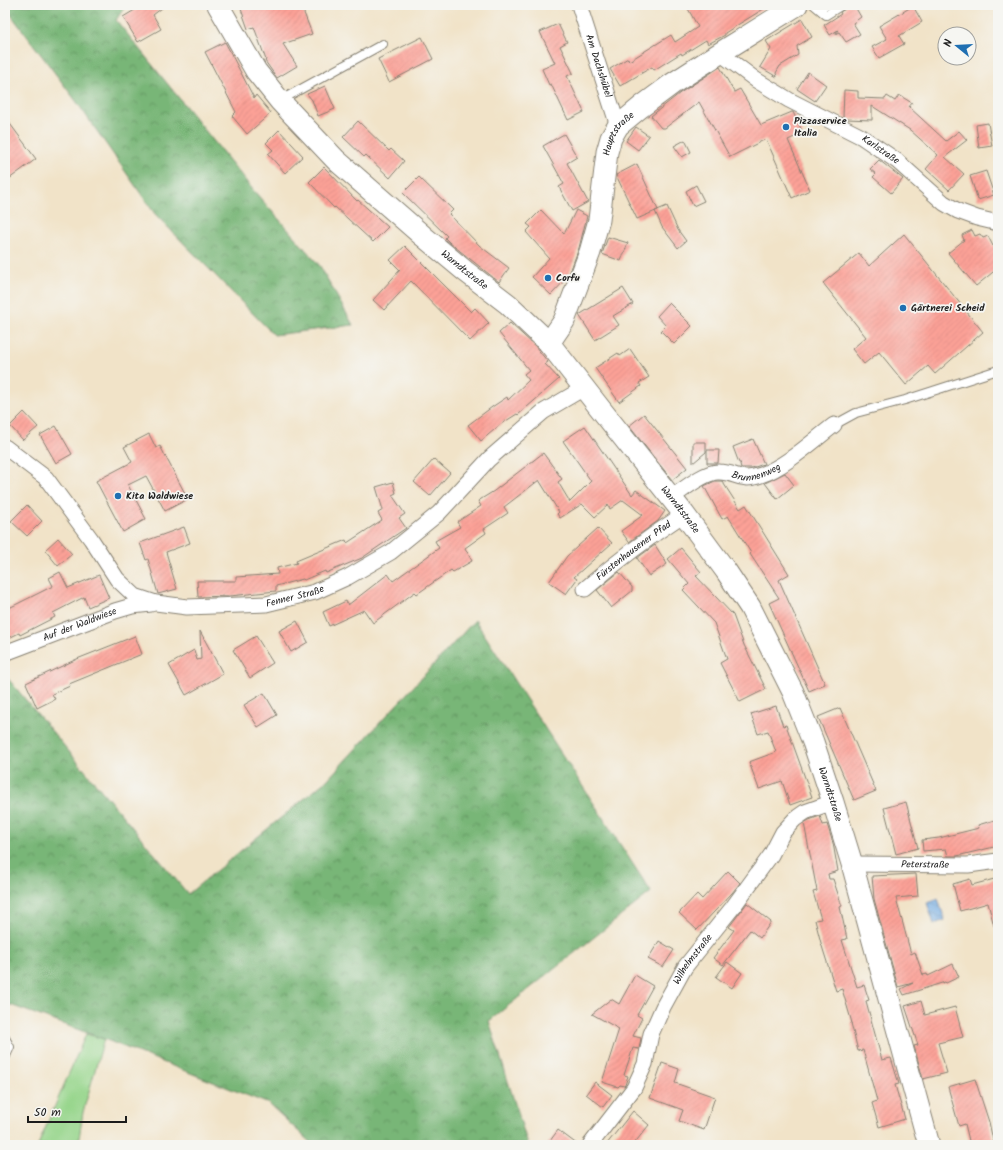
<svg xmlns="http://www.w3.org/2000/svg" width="1003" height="1150" viewBox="0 0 1003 1150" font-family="Kalam,sans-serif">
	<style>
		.grass { fill: #96d58b; stroke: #597854 }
		.forest { fill: url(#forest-crowns); stroke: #4a694a }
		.water { fill: url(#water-waves); stroke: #48647f }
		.building { fill: url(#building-hatch) }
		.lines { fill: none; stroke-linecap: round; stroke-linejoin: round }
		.lane-casing { stroke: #868072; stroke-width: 10 }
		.street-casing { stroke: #868072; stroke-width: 17 }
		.secondary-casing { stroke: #868072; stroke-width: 23 }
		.lane { stroke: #fff; stroke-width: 8 }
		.street { stroke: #fff; stroke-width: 15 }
		.secondary { stroke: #fff; stroke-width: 21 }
		.poi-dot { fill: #1f6fb2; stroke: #f6f6f2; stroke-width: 1.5 }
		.labels { text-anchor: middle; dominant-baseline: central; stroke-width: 3.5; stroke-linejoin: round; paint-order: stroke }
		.street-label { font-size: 10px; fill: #1c1c1c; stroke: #f6f6f2 }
		.poi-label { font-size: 10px; font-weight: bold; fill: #1c1c1c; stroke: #f6f6f2; text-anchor: start }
	</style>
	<defs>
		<pattern id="forest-crowns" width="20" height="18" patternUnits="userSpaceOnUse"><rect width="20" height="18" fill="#78b677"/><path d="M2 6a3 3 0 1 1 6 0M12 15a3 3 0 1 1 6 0" fill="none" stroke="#629361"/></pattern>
		<pattern id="water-waves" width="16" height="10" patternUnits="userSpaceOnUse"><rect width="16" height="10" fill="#73abe2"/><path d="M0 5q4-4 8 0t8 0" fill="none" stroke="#5e8ab6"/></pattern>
		<pattern id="building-hatch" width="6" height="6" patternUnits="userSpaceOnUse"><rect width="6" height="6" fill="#fca197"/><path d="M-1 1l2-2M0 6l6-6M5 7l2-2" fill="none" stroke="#d78a82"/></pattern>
	</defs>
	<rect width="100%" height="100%" fill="#f6f6f2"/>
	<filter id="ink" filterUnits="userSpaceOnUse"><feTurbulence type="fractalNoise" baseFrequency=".025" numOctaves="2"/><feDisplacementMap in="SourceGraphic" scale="8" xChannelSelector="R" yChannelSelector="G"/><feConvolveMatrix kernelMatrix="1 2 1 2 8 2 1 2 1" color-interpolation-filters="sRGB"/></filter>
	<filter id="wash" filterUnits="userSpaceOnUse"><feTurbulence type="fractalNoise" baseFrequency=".012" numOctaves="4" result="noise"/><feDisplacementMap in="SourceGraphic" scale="16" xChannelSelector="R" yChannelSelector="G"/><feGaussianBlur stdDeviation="0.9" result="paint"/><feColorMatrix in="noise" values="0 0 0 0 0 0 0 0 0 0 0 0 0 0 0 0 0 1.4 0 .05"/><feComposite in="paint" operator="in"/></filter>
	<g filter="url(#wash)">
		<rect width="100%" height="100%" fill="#f1e3c8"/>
		<!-- grass -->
		<path class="grass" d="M86,1034L104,1039L83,1112L78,1145H38Z"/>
		<!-- forest -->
		<path class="forest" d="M5,5H126L116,20L254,191L320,266L353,325L274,335L155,214L76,101L5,7Z
			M475,620L651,892L489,1021L528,1145H313L269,1104L104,1039L5,1003V675L188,894L327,780Z"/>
		<!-- water -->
		<path class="water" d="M938,899L945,920L934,924L927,903Z"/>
		<g id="blocks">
			<!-- building -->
			<path class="building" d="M143,5H166L153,15L161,29L138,42L123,17Z
				M252,5H301L312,34L283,44L297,66L277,78L265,61L266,60L254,27L248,29L241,9Z
				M686,5H770L739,24L725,33V35L708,44L706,40L682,55L681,53L654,70L652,67L620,86L610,69L628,58L629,61L671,35L675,42L698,27Z
				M847,5H854L861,17L853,23L860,34L846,42L839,32L835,34L838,30L830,35L824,25L841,14L840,12L845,9Z
				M913,6L922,22L899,36L904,44L879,58L872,47L887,39L879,26Z
				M802,19L812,37L797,46L798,55L780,66L776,73L777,77L760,67L771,49L766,41Z
				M558,24L567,42L560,46L573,73L567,76L584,112L568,120L551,84L549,85L542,69L555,63L540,32Z
				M422,37L433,59L389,82L378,59Z
				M225,42L254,98L256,95L271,113L247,134L232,116L236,112L205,52Z
				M720,67L734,92L740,89L761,125L792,112H793L803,133L788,140L810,190L792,198L766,139L730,157L699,102L665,128H661L651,116L680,93Z
				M808,72L826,85L815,101L797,89Z
				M325,86L335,109L318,116L312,100L307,94Z
				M844,90L858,91V98L885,99L887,96L895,101L899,95L912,103L909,107L946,141L959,131L967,140L945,157L964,174L949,190L926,169L938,155L910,130L872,106V120L846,119L843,117Z
				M5,117L36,159L9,179L5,173Z
				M358,121L389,151L391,149L404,161L390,178L366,155L364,157L343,137Z
				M988,123L992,146L979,148L976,125Z
				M636,127L649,136L638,150L626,141Z
				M279,130L303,156L285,173L268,154L273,150L266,143Z
				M564,134L577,157L567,163L588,202L572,211L559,187L564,184L543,146Z
				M685,140L691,152L682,157L674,146Z
				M879,160L903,179L891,193L873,177L876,174L870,169Z
				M637,164L658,210L637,219L616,175Z
				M324,167L357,201L358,200L388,227L373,242L335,207L334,208L309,182Z
				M986,171L994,195L978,200L970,176Z
				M419,177L453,210L449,214L480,246L509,268L499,282L450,243L445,238L447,236L403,193Z
				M696,185L704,201L693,206L686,191Z
				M667,206L678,230L686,241L678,248L662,227L655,211Z
				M541,210L564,234L576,210L587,216L579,248L568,277L551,295L532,277L549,258L526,232L531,227L527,224Z
				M972,230L975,236L980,234L983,238L988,236L993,246L998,243V268L976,286L948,253L964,240L962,235Z
				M904,234L983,332L935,374L928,366L906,385L879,352L864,364L852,349L866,337L823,283L859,253L869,266Z
				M608,237L628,243L621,261L602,254Z
				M405,246L471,312L475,308L489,323L470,341L411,281L384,310L373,300L400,270L390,260Z
				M623,288L633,304L613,316L619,325L595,340L579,315Z
				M669,303L692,326L674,344L661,331L666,326L657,316Z
				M510,323L535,346L548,362L545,364L559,379L518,415L517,414L501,424L481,441L468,425L492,407L507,397L508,400L529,380L524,374L529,370L499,333Z
				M630,349L649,377L639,383L641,386L619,402L595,368L618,353L620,356Z
				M24,412L38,427L23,440L10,426Z
				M644,414L687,468L672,480L629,426Z
				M56,426L72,454L56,463L40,435Z
				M585,426L632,495L636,490L665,511L658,521L629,542L621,531L643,515L623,500L610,509L608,505L595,517L582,504L560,518L557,514L559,512L539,480L504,507L508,513L484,529L486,533L465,548L472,561L453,572L451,570L417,594L415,592L373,623L364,610L329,626L323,612L346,601L348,605L388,574L393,581L439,548L435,541L460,527L457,522L481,506L478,501L494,491L543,453L562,479L558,482L570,502L591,481L563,441Z
				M149,434L156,448L160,446L188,499L165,511L146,476L128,485L146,519L123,532L96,481L132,462L124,447Z
				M753,439L764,464L752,468H741L740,464L741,463H739L733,447Z
				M693,442H706V452L693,463Z
				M707,450H719L718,463H707Z
				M434,459L450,473L430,496L414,482Z
				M785,473L794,485L777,499L765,483Z
				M715,481H722L740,509L746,505L789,574L779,580L825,684L809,691L769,603L779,598L750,554L751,553L728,516L722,519L704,486Z
				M393,482L396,493L392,495L405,514L399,518L406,528L362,558L326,573L325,571L304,580L303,579L276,586V591L230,596L198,597L197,581H236V577L278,574L277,568L297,563L296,561L346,540L347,543L382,520L378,513L383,510L376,487Z
				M27,505L42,521L27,536L11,521Z
				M184,527L190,543L166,552L177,589L158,594L148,559L146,560L140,543Z
				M598,528L612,543L574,577L577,579L566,594L549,582L567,556Z
				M58,538L72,554L58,566L45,550Z
				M655,545L667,564L649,576L637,558Z
				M681,548L701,572L696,576L733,615L744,645L766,689L740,702L720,663L727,659L714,623L683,590L689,584L668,559Z
				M60,572L68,588L99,575L109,598L88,607L84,597L53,613L55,617L20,635L19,633L5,640V610L53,586L49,578Z
				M619,572L632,587V591L611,608L597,590Z
				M297,621L308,642L291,652L279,631Z
				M200,631L223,674L186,695L169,665L194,650L197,660L201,659Z
				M135,636L142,654L69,684L70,686L52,694L55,699L37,708L26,683L77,659Z
				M256,636L273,663L250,678L233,650Z
				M264,693L277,715L258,727L244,705Z
				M776,706L783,726L786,725L812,797L790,805L782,781L759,789L749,762L776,752L768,731L758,734L751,714Z
				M840,708L876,791L854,800L818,717Z
				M906,802L918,848L896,854L884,808Z
				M820,816L823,825L827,824L833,843L838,871L828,874L829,879H833L842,906L840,907L847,939L842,940L857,987L864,985L869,1000L866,1001L882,1060L891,1058L899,1084L895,1085L905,1119L879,1127L872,1103L877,1101L863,1050L858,1051L851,1023H852L842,989L836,991L821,943L815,920L821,919L813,892L817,891L804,823L809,820Z
				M998,819V846L957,856H948L946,849L923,851L922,840L939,838L979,828L978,825Z
				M728,871L740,883L732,893L697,930L679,913L697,894L702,899Z
				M916,874L918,896L896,898L911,954L915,952L923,975L927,974L928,976L953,964L959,977L946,983L945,982L904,995L901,989L913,983L898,987L874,899L872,876Z
				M998,878V925L994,926L988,903L960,911L953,884L970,879L972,885Z
				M747,903L771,922L760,938L750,930L723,965L713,958L734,930L729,927Z
				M659,941L674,950L663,967L648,959Z
				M727,962L742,973L732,988L716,977Z
				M635,975L653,986L637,1015L642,1018L633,1036L641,1038L639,1049L633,1048L624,1075L628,1076L625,1085L624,1086L620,1085L618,1087L602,1082L619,1029L592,1014L611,999L619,1004Z
				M921,1001L925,1015L955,1007L963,1037L938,1043L947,1073L923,1079L914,1046L918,1045L905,1006Z
				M662,1063L679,1069L675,1083L715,1097L704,1130L679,1121L683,1110L650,1098Z
				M975,1079L989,1122L994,1145H970L965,1124L959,1126L948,1087Z
				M595,1082L612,1095L603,1107L586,1094Z
				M633,1111L649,1125L633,1145H606Z
				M558,1130L578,1145H547Z"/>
		</g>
	</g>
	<g filter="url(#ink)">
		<use href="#blocks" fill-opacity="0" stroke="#868072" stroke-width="1"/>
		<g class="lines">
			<defs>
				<path id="lane" d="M814,5L826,15L842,5
					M819,9L826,5
					M281,100L383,44
					M834,425L856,413L905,400L998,370
					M5,1038L10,1047L5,1058"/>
				<g id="street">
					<path id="s1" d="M579,5L618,126"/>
					<path id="s2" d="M720,53L756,80L789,100L862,137L897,161L944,203L958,211L977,218L998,223"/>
					<path id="s3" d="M5,447L46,478L91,539L117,579L135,596L156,603L187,607L266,604L315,592L348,577L391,552L439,513L489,459L543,412L584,388"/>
					<path id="s4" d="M671,498C683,490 705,471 719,472C737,472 739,483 761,475C785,467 813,441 834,425"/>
					<path id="s5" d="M585,589C616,562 649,537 684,514"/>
					<path id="s6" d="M5,653L115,611L132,606L151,604"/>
					<path id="s7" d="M852,864L968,865L998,861"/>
					<path id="s8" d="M590,1145L634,1088L645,1064L651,1034L663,1007L685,967L733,907L771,855L783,832L795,819L805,812L833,802"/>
				</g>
				<g id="secondary">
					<path id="s9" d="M218,5L256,71L280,101L336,160L423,236L465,271L508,304L549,343L599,407L684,514L726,571L750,607L793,692L813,742L833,802L852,864L929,1145"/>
					<path id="s10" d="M549,343L564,321L590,252L599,220L607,152L611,138L618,126L641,107L672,84L720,53L797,5"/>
				</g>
			</defs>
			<!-- lane casing -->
			<use href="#lane" class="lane-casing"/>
			<!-- street casing -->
			<use href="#street" class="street-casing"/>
			<!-- secondary casing -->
			<use href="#secondary" class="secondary-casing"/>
			<!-- lane -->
			<use href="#lane" class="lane"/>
			<!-- street -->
			<use href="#street" class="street"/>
			<!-- secondary -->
			<use href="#secondary" class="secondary"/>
		</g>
	</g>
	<!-- markers -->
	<g class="poi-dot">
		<circle cx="786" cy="127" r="4"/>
		<circle cx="548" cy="278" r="4"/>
		<circle cx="903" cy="308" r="4"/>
		<circle cx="118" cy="496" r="4"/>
	</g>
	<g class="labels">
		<!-- street labels -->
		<g class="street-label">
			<text stroke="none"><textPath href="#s1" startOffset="64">Am Dachshübel</textPath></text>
			<text stroke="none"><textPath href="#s10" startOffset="224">Hauptstraße</textPath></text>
			<text stroke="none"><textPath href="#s2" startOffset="188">Karlstraße</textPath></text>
			<text stroke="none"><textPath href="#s9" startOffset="365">Warndtstraße</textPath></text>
			<text stroke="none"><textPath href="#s4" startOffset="94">Brunnenweg</textPath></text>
			<text stroke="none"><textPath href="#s9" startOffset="689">Warndtstraße</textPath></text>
			<text stroke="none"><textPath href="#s5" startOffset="62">Fürstenhausener Pfad</textPath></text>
			<text stroke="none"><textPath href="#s3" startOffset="362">Fenner Straße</textPath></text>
			<text stroke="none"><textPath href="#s6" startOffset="80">Auf der Waldwiese</textPath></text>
			<text stroke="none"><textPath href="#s9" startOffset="1013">Warndtstraße</textPath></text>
			<text stroke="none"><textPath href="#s7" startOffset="73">Peterstraße</textPath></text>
			<text stroke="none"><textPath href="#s8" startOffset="215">Wilhelmstraße</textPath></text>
		</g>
		<!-- poi labels -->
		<g class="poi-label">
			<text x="794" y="121">Pizzaservice<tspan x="794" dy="12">Italia</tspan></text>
			<text x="556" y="278">Corfu</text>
			<text x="911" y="308">Gärtnerei Scheid</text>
			<text x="126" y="496">Kita Waldwiese</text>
		</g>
	</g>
	<!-- margin -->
	<rect width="1003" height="1150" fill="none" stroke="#f6f6f2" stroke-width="20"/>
	<!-- north arrow -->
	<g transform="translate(957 46) rotate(288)"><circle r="19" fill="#f6f6f2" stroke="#9f9f9c"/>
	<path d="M0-3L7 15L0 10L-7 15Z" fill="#1f6fb2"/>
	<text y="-6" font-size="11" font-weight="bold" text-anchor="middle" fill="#1c1c1c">N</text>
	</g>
	<!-- scale -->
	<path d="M28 1116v6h98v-6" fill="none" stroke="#1c1c1c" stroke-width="2"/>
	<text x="34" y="1116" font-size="12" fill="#1c1c1c" stroke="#f6f6f2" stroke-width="3" paint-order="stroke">50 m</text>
</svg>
